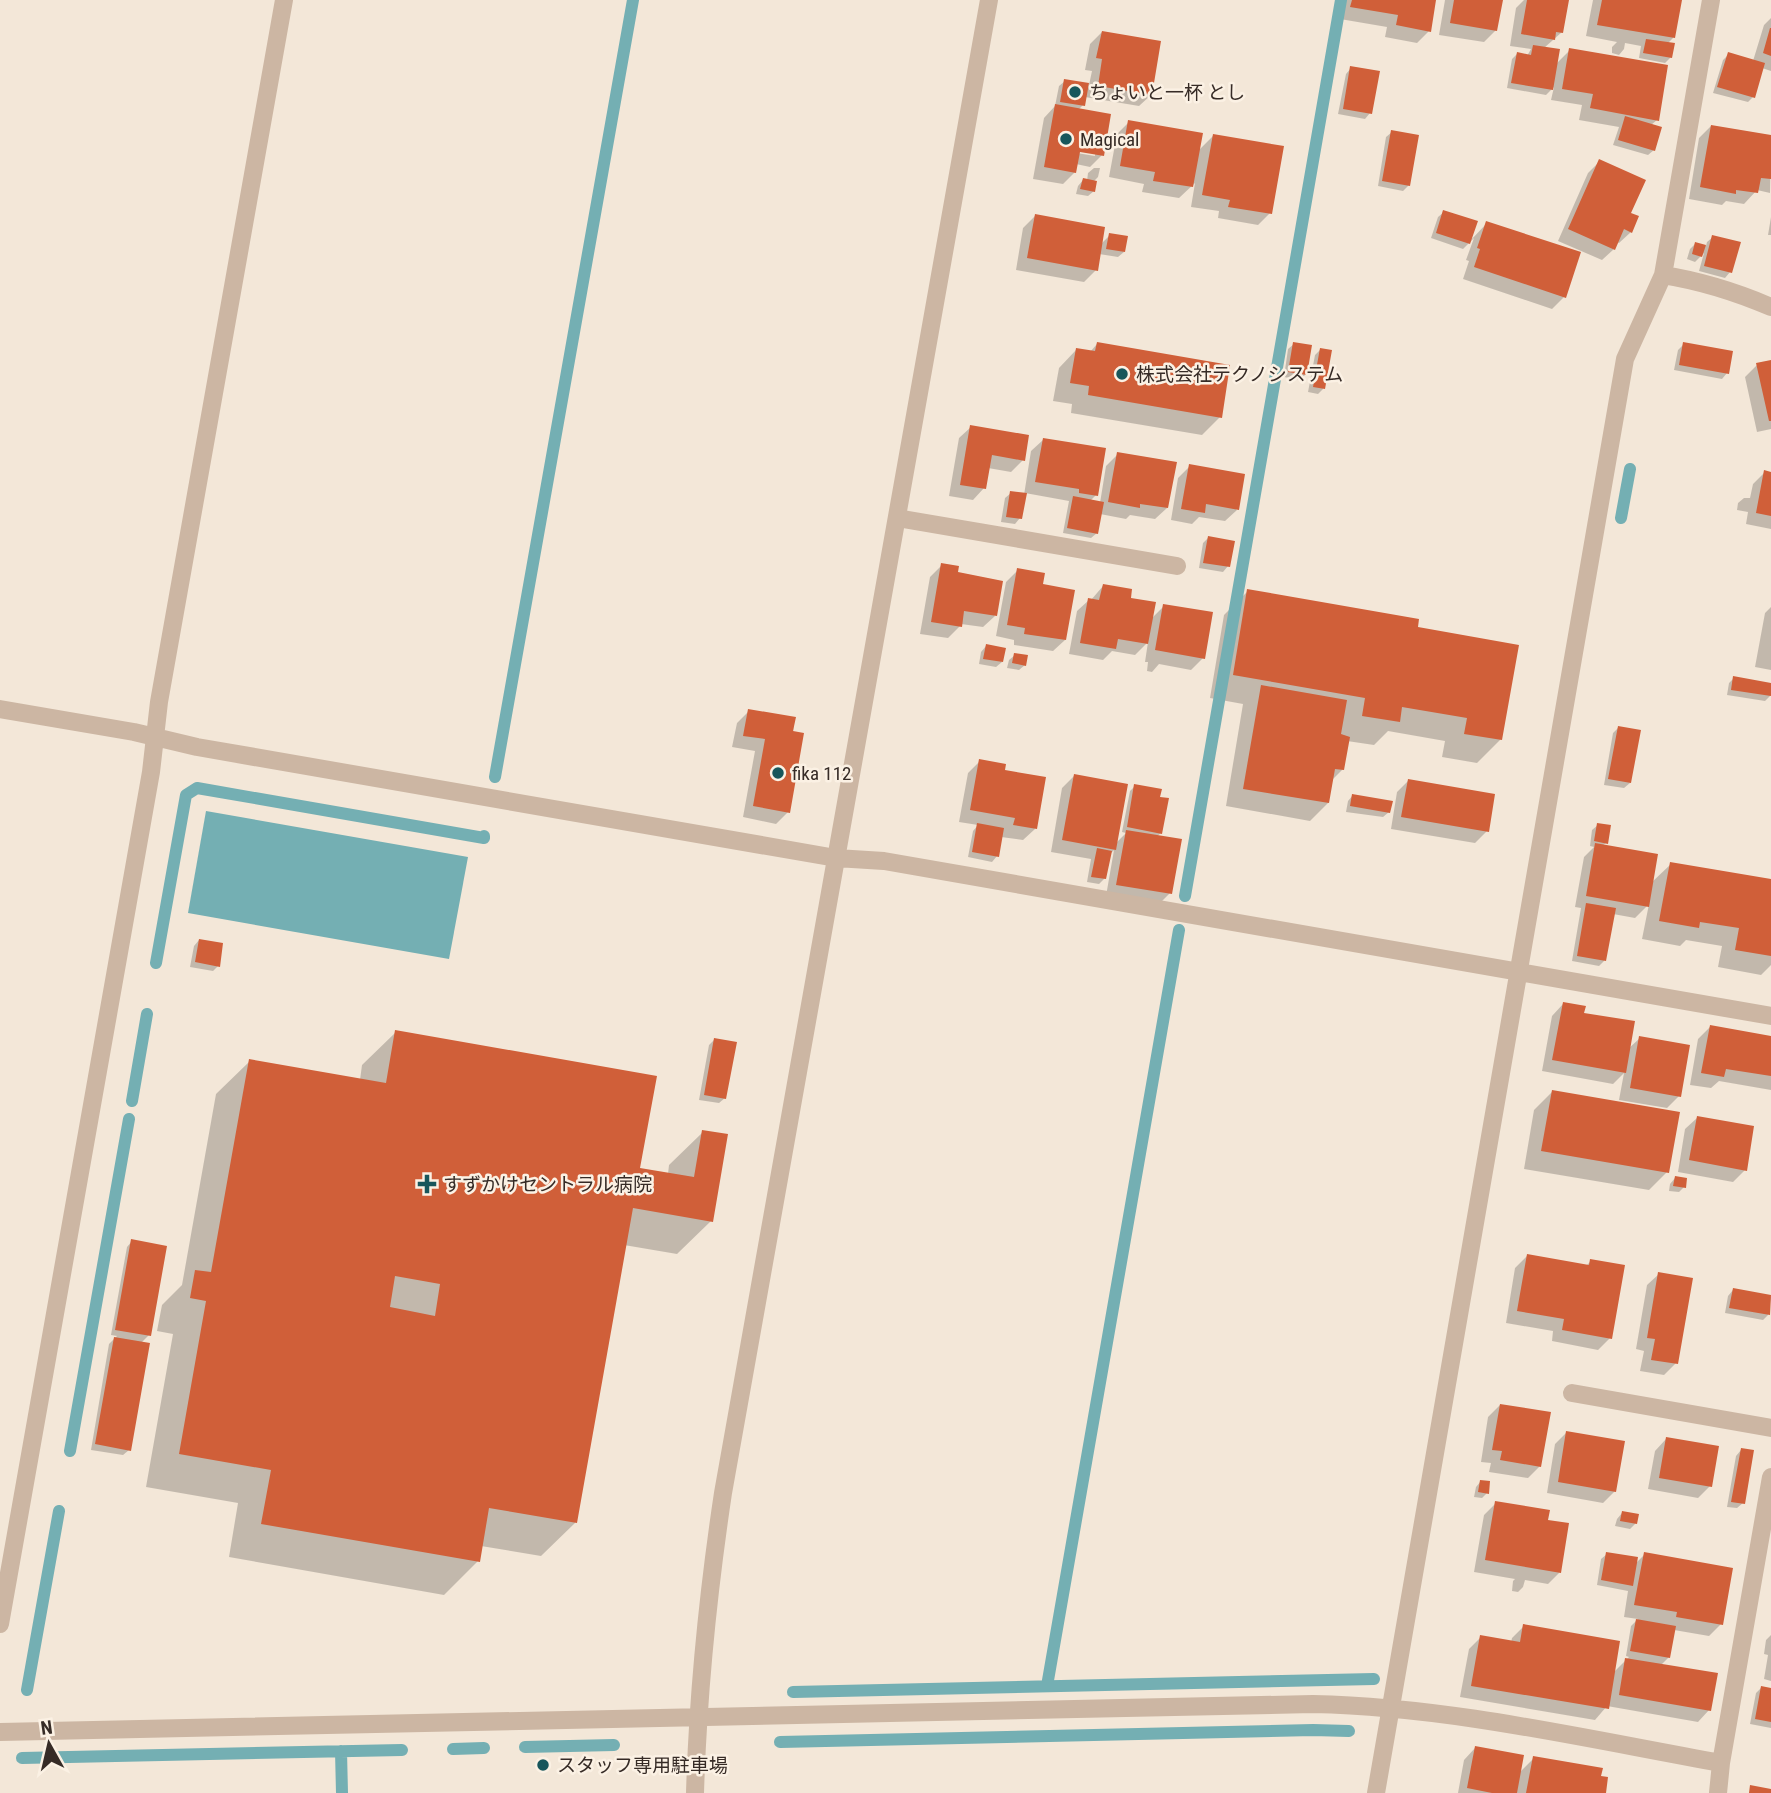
<svg xmlns="http://www.w3.org/2000/svg" width="1771" height="1793" viewBox="0 0 1771 1793" font-family="'Roboto Condensed','Noto Sans JP',sans-serif">
	<style>
		.water { fill: #74afb3 }
		.shadow { fill: #0003; fill-rule: evenodd }
		.lines { fill: none; stroke-linecap: round; stroke-linejoin: round }
		.stream { stroke: #74afb3; stroke-width: 12 }
		.building { fill: #d05f39; fill-rule: evenodd }
		.minor { stroke: #ccb6a3; stroke-width: 18 }
		.poi-dot { fill: #18565b; stroke: #fbf1e4; stroke-width: 2.5 }
		.labels { text-anchor: middle; dominant-baseline: central; stroke-width: 5; stroke-linejoin: round; paint-order: stroke }
		.poi-label { font-size: 19px; fill: #362b26; stroke: #fbf1e4; text-anchor: start }
	</style>
	<rect width="100%" height="100%" fill="#f3e7d8"/>
	<!-- water -->
	<path class="water" d="M206,811L468,857L449,959L188,913Z"/>
	<!-- shadow -->
	<path class="shadow" d="M1343,0H1435L1429,31L1417,43L1385,37L1387,27L1340,19Z
		M1445,0H1501L1496,30L1484,42L1439,35Z
		M1524,0H1568L1562,32L1544,48L1556,64L1570,50L1657,120L1651,125L1654,150L1648,155L1613,145L1619,127L1579,120L1582,105L1551,100L1554,87L1546,95L1507,88L1512,59L1517,54L1527,56L1531,49L1510,46L1516,8Z
		M1593,0H1680L1673,38L1667,44L1671,57L1665,63L1639,58L1641,46L1625,43L1624,49L1619,55L1612,53V47L1617,42L1586,36Z
		M1771,18V71L1762,68L1753,97L1748,102L1713,93L1723,60L1729,54L1753,61L1764,25Z
		M1102,32L1151,95L1139,106L1085,97L1083,105L1078,110L1102,155L1090,167L1076,164L1075,172L1063,184L1033,179L1044,118L1055,106L1059,86L1065,81L1089,85L1092,71L1085,70L1090,44ZM1072,149L1095,152V156L1071,152Z
		M1351,68L1370,113L1365,119L1338,114L1346,74Z
		M1129,122L1198,151L1213,136L1270,213L1258,225L1218,218L1219,211L1191,207L1195,183L1179,198L1142,192L1144,184L1109,177L1117,134Z
		M1711,126L1771,137L1770,193L1757,190L1744,204L1726,201L1722,205L1689,199L1699,138Z
		M1392,132L1409,185L1403,191L1378,186L1386,137Z
		M1600,161L1629,214L1631,232L1619,243L1617,242L1614,249L1602,260L1558,241L1588,173Z
		M1094,168H1100L1098,177L1093,182L1094,191L1088,196L1076,194L1078,186L1083,180L1087,181L1088,173Z
		M1444,212L1470,241L1487,223L1564,297L1552,309L1463,279L1469,261L1466,260L1474,238L1463,249L1431,238L1438,217Z
		M1035,216L1101,244L1110,235L1124,252L1118,257L1099,254L1096,270L1084,282L1016,270L1023,228Z
		M1771,217V235H1768Z
		M1713,237L1730,272L1725,278L1699,271L1704,253L1695,262L1687,259L1690,249L1695,244L1706,246L1707,242Z
		M1097,344L1220,417L1202,435L1071,413L1072,404L1053,401L1059,368L1076,350L1090,352Z
		M1294,344L1305,375L1300,380L1284,377L1288,349Z
		M1684,344L1727,373L1722,379L1674,370L1678,350Z
		M1320,350L1323,389L1318,394L1308,392L1315,355Z
		M1771,362V429L1757,432L1745,377L1757,365Z
		M971,427L1023,460L1011,472L988,468L984,488L973,500L949,496L959,438Z
		M1043,440L1096,495L1090,501L1100,503L1106,466L1118,454L1167,508L1155,519L1130,515L1126,519L1100,514L1097,533L1091,538L1063,533L1069,501L1025,493L1020,518L1015,524L1001,522L1005,498L1011,493L1024,495L1031,451Z
		M1190,466L1237,510L1225,521L1199,517L1192,524L1171,520L1178,478Z
		M1765,472L1771,473V529L1746,524L1748,512L1737,510L1738,503L1744,498H1750L1753,484Z
		M1208,538L1228,566L1223,572L1199,568L1203,543Z
		M942,565L956,574L995,616L983,627L961,624L960,626L948,638L920,634L930,577Z
		M1018,570L1041,586L1065,640L1053,651L1014,645V640L996,636L1006,582Z
		M1103,586L1129,600L1151,619L1164,606L1203,658L1191,670L1159,664L1152,672L1147,671L1148,662H1145L1148,642L1135,655L1112,651L1103,660L1069,654L1077,611L1089,600H1091Z
		M1248,591L1416,629L1501,739L1477,763L1442,757L1445,741L1388,731L1374,745L1347,741L1343,769L1331,781L1328,803L1310,821L1226,806L1243,704L1210,698L1224,615Z
		M1771,607V670L1755,667L1765,613Z
		M986,646L1002,662L996,667L979,664L981,652Z
		M1015,655L1025,665L1019,670L1007,668L1009,660Z
		M1734,678L1771,685L1770,696L1765,701L1727,695L1729,683Z
		M749,711L794,719L788,812L776,824L743,817L755,751L732,747L737,723Z
		M1618,728L1630,783L1624,788L1604,785L1613,733Z
		M980,761L1004,772L1035,829L1023,840L1001,837L997,856L992,862L968,857L973,831L978,825L959,822L968,773Z
		M1074,776L1116,843L1126,833L1122,832L1130,791L1135,786L1161,833L1156,837L1170,893L1158,905L1106,896L1114,850L1109,855L1105,878L1099,884L1087,882L1091,859L1051,852L1062,788Z
		M1409,780L1487,831L1475,843L1391,829L1397,792Z
		M1353,795L1389,812L1383,817L1346,812L1348,801Z
		M1598,825L1606,843L1602,846L1651,883L1671,864L1771,881V965L1761,975L1718,967L1722,946L1686,940L1680,946L1642,939L1649,904L1635,918L1613,914L1604,961L1599,966L1572,961L1581,908L1575,907L1584,857L1594,847L1590,846L1592,830Z
		M199,940L218,966L213,971L190,967L194,946Z
		M1563,1004L1582,1014L1628,1049L1640,1038L1679,1096L1667,1108L1619,1100L1624,1073L1613,1084L1542,1071L1552,1016Z
		M1710,1027L1771,1038V1090L1719,1081L1711,1088L1690,1085L1698,1039Z
		M396,1032L638,1169L668,1174L669,1165L703,1132L711,1221L677,1254L624,1245L575,1523L541,1556L481,1546L478,1561L444,1595L229,1557L238,1503L146,1487L173,1334L157,1331L162,1305L182,1285L216,1094L250,1061L360,1080L362,1065Z
		M714,1040L725,1098L719,1103L699,1100L709,1045Z
		M1552,1092L1667,1172L1649,1190L1524,1169L1534,1110Z
		M1697,1118L1745,1170L1733,1182L1678,1172L1685,1129Z
		M1675,1178L1684,1187L1679,1192L1669,1191L1670,1184Z
		M132,1241L149,1335L141,1343L129,1450L123,1455L91,1450L109,1344L117,1336L111,1335L127,1247Z
		M1527,1256L1586,1266L1591,1261L1610,1338L1598,1350L1552,1341L1553,1331L1506,1323L1515,1268Z
		M1659,1274L1676,1363L1664,1375L1640,1371L1644,1351L1636,1349L1647,1285Z
		M1733,1290L1771,1297L1768,1315L1763,1320L1725,1313L1728,1296Z
		M1500,1405L1540,1466L1528,1478L1489,1472L1491,1463L1481,1462L1488,1417Z
		M1567,1432L1615,1491L1603,1503L1547,1493L1555,1444Z
		M1666,1439L1710,1486L1698,1498L1648,1489L1655,1451Z
		M1741,1450L1743,1503L1737,1508L1727,1507L1736,1456Z
		M1481,1481L1487,1493L1482,1498L1474,1497L1476,1487Z
		M1496,1503L1546,1521L1560,1572L1548,1584L1525,1580L1523,1587L1518,1592L1512,1591L1513,1581L1515,1579L1474,1572L1484,1515Z
		M1622,1513L1636,1523L1630,1529L1615,1526L1617,1519Z
		M1607,1554L1635,1564L1645,1554L1721,1624L1709,1636L1674,1630L1669,1657L1660,1666L1709,1710L1698,1722L1607,1706L1595,1720L1460,1697L1469,1649L1481,1637L1511,1643L1512,1638L1524,1626L1613,1673L1629,1657L1626,1656L1631,1626L1638,1619L1624,1617L1628,1591L1597,1585L1601,1559Z
		M1771,1635V1681L1764,1679L1768,1655L1764,1654L1766,1640Z
		M1761,1688L1771,1689V1728L1750,1724L1756,1693Z
		M1475,1748L1519,1773L1534,1758L1599,1778L1604,1793H1458L1464,1760Z"/>
	<g class="lines">
		<!-- stream -->
		<path class="stream" d="M1621,518L1630,469
			M495,777L633,0
			M1185,896L1341,0
			M156,963L186,795L197,788L484,838V836
			M132,1101L147,1014
			M70,1451L129,1119
			M1047,1686L1179,930
			M27,1690L59,1511
			M793,1692L1374,1679
			M780,1742L1313,1730L1349,1731
			M525,1747L614,1745
			M453,1749L484,1748
			M341,1751L342,1793
			M22,1758L402,1750"/>
	</g>
	<!-- building -->
	<path class="building" d="M1352,0H1436L1431,32L1396,25L1398,15L1350,7Z
		M1454,0H1503L1497,31L1450,23Z
		M1527,0H1569L1563,33L1556,32L1555,40L1521,34Z
		M1602,0H1682L1675,38L1597,25Z
		M1770,28H1771V56L1763,53Z
		M1102,31L1161,41L1152,95L1098,86L1102,59L1096,58Z
		M1646,39L1675,43L1672,58L1643,53Z
		M1533,45L1560,49L1553,90L1511,83L1517,52L1531,55Z
		M1569,48L1668,65L1659,121L1590,108L1593,94L1562,89Z
		M1728,52L1765,63L1755,98L1717,87Z
		M1350,66L1380,71L1372,114L1343,109Z
		M1064,79L1089,83L1085,106L1060,102Z
		M1055,104L1111,114L1104,156L1080,152L1076,173L1044,167Z
		M1625,116L1662,127L1655,151L1618,140Z
		M1128,120L1203,133L1193,187L1153,181L1155,172L1120,166Z
		M1711,125L1771,135V179L1761,178L1758,193L1736,190V194L1700,187Z
		M1391,130L1419,135L1410,186L1382,181Z
		M1213,134L1284,146L1272,214L1228,207L1230,200L1202,195Z
		M1599,159L1646,180L1631,213L1639,216L1632,233L1624,229L1615,250L1568,229Z
		M1083,178L1097,181L1095,192L1080,189Z
		M1443,210L1478,221L1470,244L1436,233Z
		M1035,214L1105,227L1098,271L1027,258Z
		M1486,221L1581,252L1566,298L1474,267L1480,249L1477,248Z
		M1109,233L1128,236L1125,252L1106,249Z
		M1712,235L1741,242L1732,273L1704,266Z
		M1695,242L1706,245L1702,257L1692,254Z
		M1097,342L1230,365L1222,418L1088,395L1089,386L1070,383L1076,348L1095,351Z
		M1293,342L1312,345L1307,375L1288,372Z
		M1683,342L1733,351L1729,374L1679,365Z
		M1320,348L1332,350L1325,389L1313,387Z
		M1771,360V421H1769L1756,363Z
		M970,425L1029,435L1025,461L992,455L986,489L960,485Z
		M1043,438L1106,448L1098,496L1079,493V489L1035,482Z
		M1117,452L1177,462L1168,508L1140,504V508L1108,502Z
		M1189,464L1245,474L1239,510L1206,504L1205,513L1181,509Z
		M1764,470L1771,472V516L1756,513Z
		M1010,491L1027,493L1022,519L1006,517Z
		M1073,496L1104,502L1098,534L1067,528Z
		M1208,536L1235,541L1230,567L1203,563Z
		M941,563L959,566L958,572L1003,581L997,616L964,611L962,627L931,622Z
		M1017,568L1045,573L1043,584L1075,590L1066,640L1024,634L1025,628L1007,625Z
		M1103,584L1132,589L1131,598L1156,602L1148,644L1118,639L1116,649L1080,643L1088,598L1099,600Z
		M1247,589L1419,619L1418,627L1519,645L1502,740L1464,734L1467,718L1402,707L1400,722L1362,716L1365,698L1233,675Z
		M1163,604L1213,612L1205,659L1155,650Z
		M986,644L1006,648L1003,662L983,659Z
		M1014,653L1028,655L1026,666L1012,663Z
		M1733,676L1771,683V696L1731,690Z
		M1261,685L1347,700L1341,734L1350,737L1344,770L1335,769L1329,803L1243,789Z
		M748,709L796,717L793,731L804,733L790,813L753,806L765,739L743,736Z
		M1618,726L1641,730L1631,783L1608,779Z
		M979,759L1006,764L1005,770L1046,777L1037,829L1013,825L1015,818L970,810Z
		M1074,774L1128,784L1116,850L1062,840Z
		M1408,779L1495,794L1489,832L1401,817Z
		M1134,784L1162,789L1160,797L1169,798L1162,834L1127,827Z
		M1352,794L1393,801L1390,813L1350,806Z
		M977,823L1004,828L999,857L972,852Z
		M1597,823L1611,825L1608,844L1594,841Z
		M1126,830L1182,839L1172,894L1116,885Z
		M1595,843L1658,854L1649,907L1586,896Z
		M1097,848L1112,851L1106,879L1091,877Z
		M1670,862L1771,879V956L1735,950L1739,928L1700,922L1699,928L1659,921Z
		M1586,903L1616,908L1606,961L1577,956Z
		M199,939L223,943L220,967L195,962Z
		M1563,1002L1586,1006L1584,1013L1635,1021L1626,1073L1552,1060Z
		M1710,1025L1771,1036V1076L1726,1069L1724,1077L1701,1073Z
		M395,1030L657,1076L640,1168L694,1177L702,1130L728,1134L713,1222L633,1208L577,1523L489,1508L480,1562L261,1524L271,1470L179,1454L206,1301L190,1298L195,1270L211,1272L249,1059L386,1083ZM395,1276L440,1284L435,1316L390,1307Z
		M1639,1036L1690,1045L1681,1097L1630,1088Z
		M714,1038L737,1042L726,1099L704,1095Z
		M1552,1090L1680,1112L1669,1173L1541,1151Z
		M1697,1116L1754,1126L1747,1171L1689,1160Z
		M1675,1176L1687,1178L1686,1188L1673,1186Z
		M131,1239L167,1246L151,1336L115,1330Z
		M1527,1254L1589,1265L1590,1259L1625,1265L1612,1339L1562,1330L1564,1319L1517,1311Z
		M1658,1272L1693,1278L1678,1364L1651,1360L1655,1339L1647,1338Z
		M1733,1288L1771,1295L1770,1315L1729,1308Z
		M114,1337L150,1343L131,1451L95,1444Z
		M1500,1404L1551,1412L1541,1467L1500,1460L1502,1451L1492,1450Z
		M1566,1431L1625,1441L1616,1492L1558,1482Z
		M1666,1437L1719,1446L1712,1487L1659,1478Z
		M1741,1448L1754,1450L1745,1504L1731,1502Z
		M1480,1480L1490,1481L1489,1494L1478,1492Z
		M1495,1501L1550,1510L1548,1520L1569,1523L1561,1573L1485,1560Z
		M1622,1511L1639,1514L1637,1524L1620,1521Z
		M1606,1552L1638,1557L1633,1586L1601,1580Z
		M1644,1552L1733,1568L1723,1625L1676,1617L1677,1612L1634,1605Z
		M1636,1619L1676,1626L1670,1658L1630,1651Z
		M1523,1624L1620,1641L1609,1709L1471,1686L1480,1635L1520,1642Z
		M1625,1658L1718,1673L1711,1711L1619,1695Z
		M1761,1686L1771,1688V1722L1755,1719Z
		M1475,1746L1524,1755L1517,1793H1492L1467,1788Z
		M1533,1756L1603,1768L1601,1776L1608,1777L1606,1793H1526Z
		M1750,1785L1771,1789V1793H1749Z"/>
	<g class="lines">
		<!-- minor -->
		<path class="minor" d="M1663,275C1701,281 1736,292 1771,307
			M897,518L1177,566
			M0,709L134,732L197,747L836,858L884,861L1771,1016
			M1572,1393L1771,1428
			M0,1624L151,772L159,702L284,0
			M0,1732L1313,1704C1451,1707 1586,1739 1721,1763
			M695,1793C698,1692 708,1593 723,1493L989,0
			M1376,1793L1625,359L1663,275L1711,0
			M1718,1793L1721,1763L1771,1477"/>
	</g>
	<!-- markers -->
	<g class="poi-dot">
		<circle cx="1075" cy="92" r="7"/>
		<circle cx="1066" cy="139" r="7"/>
		<circle cx="1122" cy="374" r="7"/>
		<circle cx="778" cy="773" r="7"/>
		<path d="M423.5 1173.5h7v7h7v7h-7v7h-7v-7h-7v-7h7z"/>
		<circle cx="543" cy="1765" r="7"/>
	</g>
	<g class="labels">
		<!-- poi labels -->
		<g class="poi-label">
			<text x="1089" y="92">ちょいと一杯 とし</text>
			<text x="1080" y="139">Magical</text>
			<text x="1136" y="374">株式会社テクノシステム</text>
			<text x="792" y="773">fika 112</text>
			<text x="443" y="1184">すずかけセントラル病院</text>
			<text x="557" y="1765">スタッフ専用駐車場</text>
		</g>
	</g>
	<!-- north arrow -->
	<g transform="translate(49 1744) rotate(352)" stroke="#fbf1e4" stroke-width="5" paint-order="stroke">
	<path d="M0-5L12 26L0 18L-12 26Z" fill="#362b26"/>
	<text y="-10" font-size="19" font-weight="bold" text-anchor="middle" fill="#362b26">N</text>
	</g>
</svg>
